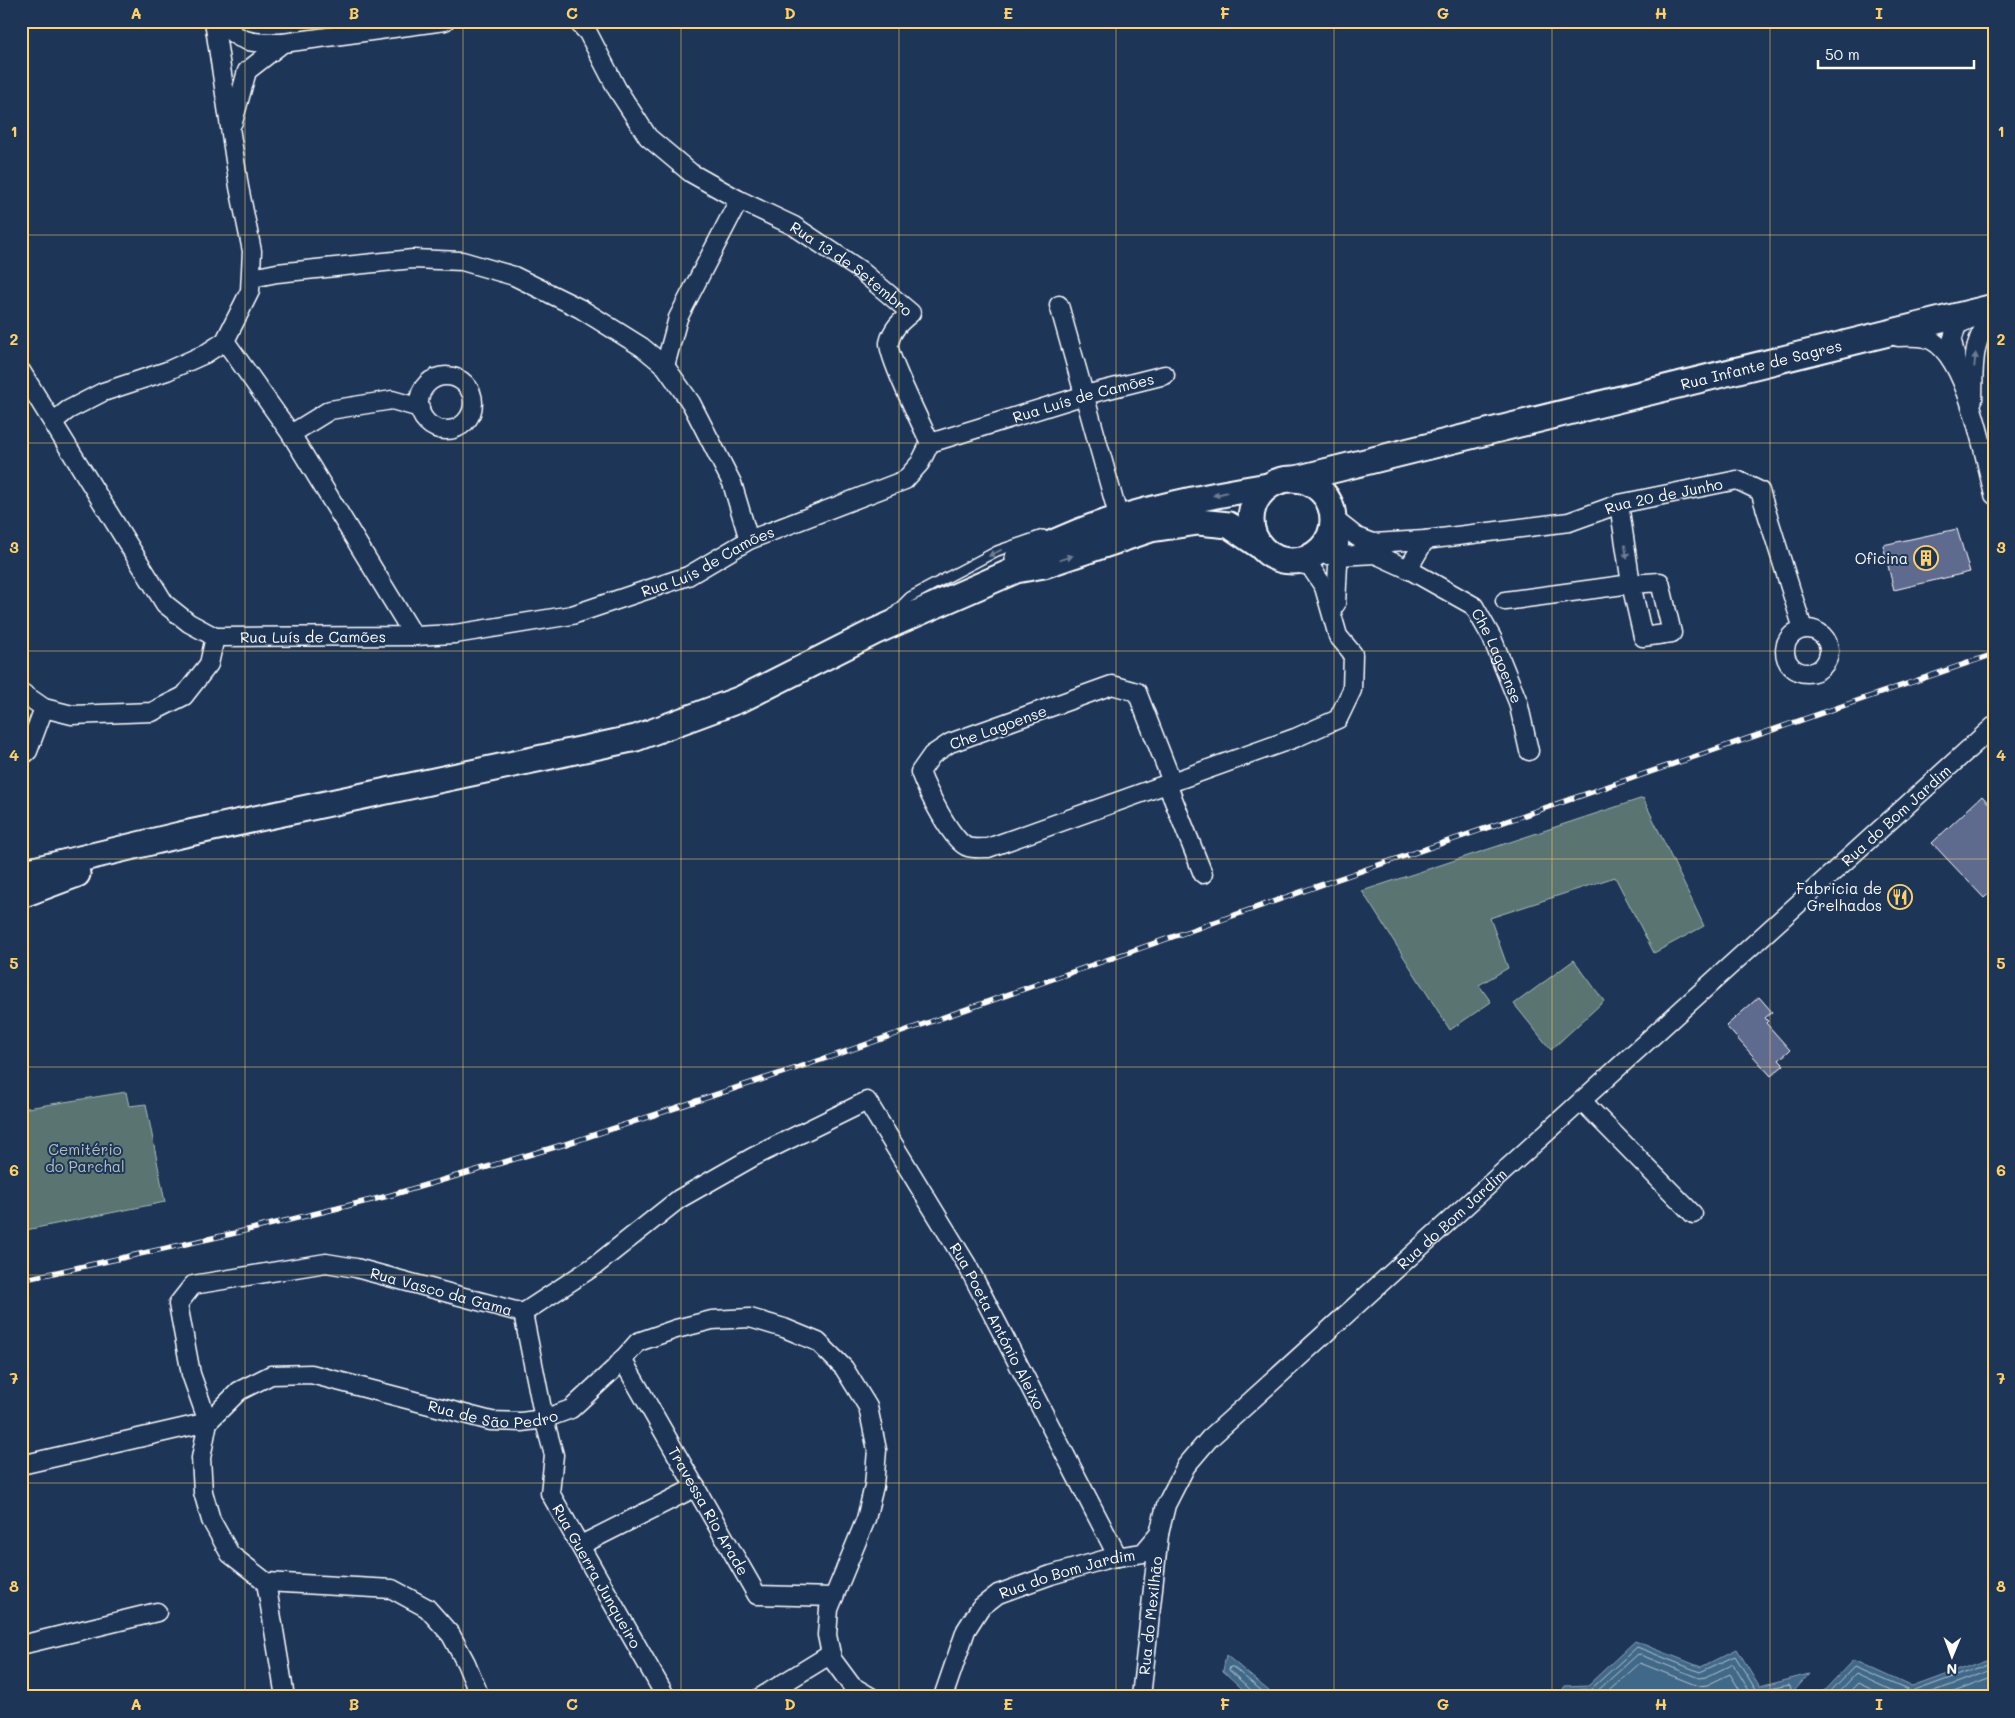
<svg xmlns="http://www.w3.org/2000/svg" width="2015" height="1718" viewBox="0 0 2015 1718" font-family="Mali,sans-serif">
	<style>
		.green { fill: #5a7471; stroke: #acbab8 }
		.water { fill: #406888; stroke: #8ca4b8 }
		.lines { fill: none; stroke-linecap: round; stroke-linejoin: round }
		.shore { stroke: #b3c3cf; stroke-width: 1 }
		.building { fill: #5e6b8f; stroke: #fff }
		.service-casing { stroke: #fff; stroke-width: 12 }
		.minor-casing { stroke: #fff; stroke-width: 21 }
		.secondary-casing { stroke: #fff; stroke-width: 29 }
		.service { stroke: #1d3557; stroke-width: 9 }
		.minor { stroke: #1d3557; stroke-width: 18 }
		.secondary { stroke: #1d3557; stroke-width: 25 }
		.rail-casing { stroke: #fff; stroke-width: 5.5 }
		.rail { stroke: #1d3557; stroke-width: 4; stroke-dasharray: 11; stroke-linecap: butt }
		.oneway { fill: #6c7c92 }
		.grid { fill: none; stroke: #ffd166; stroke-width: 1; stroke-opacity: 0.55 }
		.labels { text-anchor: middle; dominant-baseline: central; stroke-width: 4; stroke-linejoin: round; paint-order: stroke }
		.street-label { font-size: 15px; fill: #fff; stroke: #1d3557 }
		.poi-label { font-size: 15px; fill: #fff; stroke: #1d3557; text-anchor: end }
		.park-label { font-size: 15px; fill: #b5c0bf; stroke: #1d3557 }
		.neatline { fill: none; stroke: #ffd166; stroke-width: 2 }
		.grid-label { font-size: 16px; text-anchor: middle; font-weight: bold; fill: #ffd166 }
	</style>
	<rect width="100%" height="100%" fill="#1d3557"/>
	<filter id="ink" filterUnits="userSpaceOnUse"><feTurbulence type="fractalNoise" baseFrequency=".02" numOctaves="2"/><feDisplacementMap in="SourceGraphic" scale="10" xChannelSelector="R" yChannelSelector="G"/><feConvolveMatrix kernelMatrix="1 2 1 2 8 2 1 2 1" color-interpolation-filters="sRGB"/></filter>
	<g filter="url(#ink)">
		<!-- green -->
		<path class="green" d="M1643,798L1704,926L1654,953L1615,877L1490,918L1508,968L1479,985L1491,1002L1450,1030L1362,891Z
			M1574,960L1604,1001L1551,1050L1514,1004Z
			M126,1092L129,1106L146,1104L165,1202L21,1231V1109Z"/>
		<!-- water -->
		<path class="water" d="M1635,1641L1701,1667L1737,1649L1760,1687L1809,1674L1789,1697H1558L1565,1686L1588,1685Z
			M1226,1655L1276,1697H1251L1223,1671Z
			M1994,1657V1697H1818L1853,1660L1912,1687Z"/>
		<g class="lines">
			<!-- shore -->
			<path class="shore" d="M1254,1697L1252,1691L1229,1670L1230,1667H1233L1269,1697
				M1564,1697L1569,1691L1591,1689L1637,1647L1700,1672L1735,1656L1756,1690L1761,1691L1788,1685L1790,1688L1786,1697
				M1575,1697L1594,1694L1638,1654L1699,1678L1706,1677L1733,1664L1750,1692L1755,1697
				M1602,1697L1640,1663L1698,1686L1707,1685L1730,1674L1744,1697
				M1825,1697L1854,1667L1912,1692L1994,1662
				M1834,1697L1856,1674L1906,1697
				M1844,1697L1858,1683L1888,1697
				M1919,1697L1994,1669
				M1940,1697L1994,1677"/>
		</g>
		<!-- building -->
		<path class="building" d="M1957,529L1970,572L1894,590L1883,545Z
			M1982,796L1994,809V889L1984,898L1932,843Z
			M1759,997L1772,1012L1765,1018L1768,1021L1766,1023L1790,1050L1779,1060L1784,1065L1771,1076L1726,1026Z"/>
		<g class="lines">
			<defs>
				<path id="service" d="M892,615L910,597L997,551L1043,535"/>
				<g id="minor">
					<path d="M221,21C239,45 256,43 283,43"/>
					<path id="s1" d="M577,21L588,33L617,89L648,137L691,173L739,200L794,226L860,270L911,313C900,322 892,329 889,343C887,354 923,428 930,443"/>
					<path d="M233,122L247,71L283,43L445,21"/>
					<path d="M252,278L277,273L413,259L462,261L514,276L581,309L642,347L665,366L691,403L732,483L749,540"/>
					<path d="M1059,305L1116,508"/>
					<path d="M1898,337C1907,337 1917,336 1925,338C1966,347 1985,460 1994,495"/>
					<path d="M225,341L291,434L414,636"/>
					<path d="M1957,363L1952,341L1957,325L1975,317"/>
					<path d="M665,366L678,318L739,200"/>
					<path id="s2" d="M21,371L165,604L189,623L215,637L414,636L455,634L572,615L688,576L749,540L905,480L920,463L930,443L1085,395L1165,375"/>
					<circle cx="446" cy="403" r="27"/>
					<path d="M1973,400C1974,372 1970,337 1994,317"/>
					<path d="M54,421L68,410L103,392L167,371L205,354L225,341L250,291L252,251L239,187L214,21"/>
					<path d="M291,434L330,410L392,400L420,408"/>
					<path id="s3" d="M1334,519L1357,537L1373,543L1425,540L1569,522L1619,504L1737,480L1760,491L1803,629"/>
					<path id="s4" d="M1316,554L1339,556L1375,554L1408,569L1474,606L1492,638L1518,702L1529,751"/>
					<path d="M1408,569L1425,540"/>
					<path d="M1505,601L1631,584L1660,582L1672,633L1643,637L1631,584L1619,504"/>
					<path d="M1336,604L1340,525"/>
					<circle cx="1807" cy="651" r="22"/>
					<path d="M21,692L44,708L72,715L152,712L184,696L209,664L215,637"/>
					<path d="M21,757L28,751L44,708"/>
					<path d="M1172,782L1137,692L1112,685L950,743L932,755L920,772C926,788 952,843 968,847C974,849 982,848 988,848L1295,738L1338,719L1352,690L1353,654L1338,636L1324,587L1310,566L1288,562"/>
					<path d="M1167,784L1203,874"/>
					<path d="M1582,1101L1693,1214"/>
					<path id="s5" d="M523,1313L544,1419L554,1455L550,1493L666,1697"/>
					<path id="s6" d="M622,1359L757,1595L834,1597"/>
					<path id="s7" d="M21,1465L208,1422L191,1374L178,1304L193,1285L326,1263L356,1268L523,1313L596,1265L679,1199L753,1157L867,1101L967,1265L1118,1557"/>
					<path d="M581,1545L696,1487"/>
					<path d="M266,1582L285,1697"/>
					<path d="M21,1645L157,1612"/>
					<path id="s8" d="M480,1697L466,1663L451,1635L427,1608L392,1589L266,1582L230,1554L211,1520L203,1492L201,1458L208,1422L239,1391L271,1375L311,1374L491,1421L521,1422L544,1419L571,1409L615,1368L638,1342L676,1329L712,1320L750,1318L784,1328L818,1342L844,1368L868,1407L877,1450L874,1486L866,1519L829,1609L827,1635L832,1659L852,1686L871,1697"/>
					<path d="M761,1697L831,1654"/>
					<path id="s9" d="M943,1697L966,1630L980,1608L998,1594L1051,1575L1110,1558L1143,1553L1159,1534"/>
					<path id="s10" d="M1141,1697L1159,1534L1166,1505L1186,1466L1209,1439L1994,726"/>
				</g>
				<g id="secondary">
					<circle cx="1292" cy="520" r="41"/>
					<path id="s11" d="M1296,479L1994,307"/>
					<path d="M1018,558C1043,548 1067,536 1092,527C1146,508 1212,495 1268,486"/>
					<path d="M21,873L180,835L636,738L741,699L874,632L1016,570L1044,565L1151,529L1198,522L1229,525L1257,544"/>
					<path d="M21,895L77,874"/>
				</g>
			</defs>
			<!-- service casing -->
			<use href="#service" class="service-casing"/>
			<!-- minor casing -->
			<use href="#minor" class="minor-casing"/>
			<!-- secondary casing -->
			<use href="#secondary" class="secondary-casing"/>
			<!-- service -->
			<use href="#service" class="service"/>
			<!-- minor -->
			<use href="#minor" class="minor"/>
			<!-- secondary -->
			<use href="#secondary" class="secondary"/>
			<defs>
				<path id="rail" d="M21,1280L231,1234L388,1196L569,1143L833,1056L1332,881L1994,654"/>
			</defs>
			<!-- rail casing -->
			<use href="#rail" class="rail-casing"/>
			<!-- rail -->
			<use href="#rail" class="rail"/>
		</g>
		<!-- one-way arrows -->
		<defs><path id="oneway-solid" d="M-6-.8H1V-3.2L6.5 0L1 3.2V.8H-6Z" transform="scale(1.25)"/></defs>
		<g class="oneway">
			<use href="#oneway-solid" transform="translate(1975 360) rotate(-84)"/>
			<use href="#oneway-solid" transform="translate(1220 494) rotate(167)"/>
			<use href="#oneway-solid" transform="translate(1626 552) rotate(81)"/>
			<use href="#oneway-solid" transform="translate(995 553) rotate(154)"/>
			<use href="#oneway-solid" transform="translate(1066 558) rotate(-19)"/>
		</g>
	</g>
	<!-- grid -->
	<path class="grid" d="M245,21V1697M463,21V1697M681,21V1697M899,21V1697M1116,21V1697M1334,21V1697M1552,21V1697M1770,21V1697M21,235H1994M21,443H1994M21,651H1994M21,859H1994M21,1067H1994M21,1275H1994M21,1483H1994"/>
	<!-- icons -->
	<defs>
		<symbol id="building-ring" viewBox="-11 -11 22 22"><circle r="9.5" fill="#1d3557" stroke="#ffd166" stroke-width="1.5"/><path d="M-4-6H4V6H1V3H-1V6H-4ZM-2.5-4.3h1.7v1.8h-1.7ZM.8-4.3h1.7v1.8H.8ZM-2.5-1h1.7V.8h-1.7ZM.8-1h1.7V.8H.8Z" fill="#ffd166"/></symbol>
		<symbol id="restaurant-ring" viewBox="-11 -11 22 22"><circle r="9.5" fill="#1d3557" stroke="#ffd166" stroke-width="1.5"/><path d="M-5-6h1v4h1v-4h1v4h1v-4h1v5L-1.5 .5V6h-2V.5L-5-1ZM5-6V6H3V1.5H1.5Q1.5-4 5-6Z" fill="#ffd166"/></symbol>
	</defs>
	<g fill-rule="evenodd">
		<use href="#building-ring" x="1912" y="544" width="28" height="28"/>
		<use href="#restaurant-ring" x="1886" y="883" width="28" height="28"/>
	</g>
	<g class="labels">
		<!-- street labels -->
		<g class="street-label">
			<text stroke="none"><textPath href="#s1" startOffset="380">Rua 13 de Setembro</textPath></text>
			<text stroke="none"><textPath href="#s11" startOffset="479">Rua Infante de Sagres</textPath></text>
			<text stroke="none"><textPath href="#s2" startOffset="1258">Rua Luís de Camões</textPath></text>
			<text stroke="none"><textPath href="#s3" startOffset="342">Rua 20 de Junho</textPath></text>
			<text stroke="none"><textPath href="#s2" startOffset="839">Rua Luís de Camões</textPath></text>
			<text stroke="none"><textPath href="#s2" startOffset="432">Rua Luís de Camões</textPath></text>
			<text stroke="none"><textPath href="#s4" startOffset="226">Che Lagoense</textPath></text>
			<text transform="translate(998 727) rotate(-20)">Che Lagoense</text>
			<text stroke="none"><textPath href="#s10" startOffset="1201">Rua do Bom Jardim</textPath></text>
			<text stroke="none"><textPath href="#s10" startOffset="601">Rua do Bom Jardim</textPath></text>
			<text stroke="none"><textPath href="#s7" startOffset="592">Rua Vasco da Gama</textPath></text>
			<text stroke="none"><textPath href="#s7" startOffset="1342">Rua Poeta António Aleixo</textPath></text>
			<text stroke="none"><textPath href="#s8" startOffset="762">Rua de São Pedro</textPath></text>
			<text stroke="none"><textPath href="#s6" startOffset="175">Travessa Rio Arade</textPath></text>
			<text stroke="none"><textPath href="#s5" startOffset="279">Rua Guerra Junqueiro</textPath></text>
			<text stroke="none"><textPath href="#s9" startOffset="192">Rua do Bom Jardim</textPath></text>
			<text stroke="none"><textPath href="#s10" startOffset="82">Rua do Mexilhão</textPath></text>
		</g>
		<!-- poi labels -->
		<g class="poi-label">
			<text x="1908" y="558">Oficina</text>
			<text x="1882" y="888">Fabricia de<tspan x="1882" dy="17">Grelhados</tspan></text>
		</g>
		<!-- park labels -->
		<g class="park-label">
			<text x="85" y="1149">Cemitério<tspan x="85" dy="17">do Parchal</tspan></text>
		</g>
	</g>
	<!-- margin -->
	<rect width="2015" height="1718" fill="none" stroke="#1d3557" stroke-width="55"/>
	<!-- north arrow -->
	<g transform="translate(1952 1656) rotate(181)" stroke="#1d3557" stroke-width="4" paint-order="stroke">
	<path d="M0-4L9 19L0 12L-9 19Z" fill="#ffffff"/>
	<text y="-8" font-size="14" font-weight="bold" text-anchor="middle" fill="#ffffff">N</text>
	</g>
	<!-- scale -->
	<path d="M1818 60v8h156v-8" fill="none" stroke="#ffffff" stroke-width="2.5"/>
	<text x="1825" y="60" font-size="15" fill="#ffffff" stroke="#1d3557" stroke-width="4" paint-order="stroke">50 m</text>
	<rect x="28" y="28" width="1960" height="1662" class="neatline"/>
	<g class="grid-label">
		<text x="136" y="19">A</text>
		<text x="354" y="19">B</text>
		<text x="572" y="19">C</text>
		<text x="790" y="19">D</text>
		<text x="1008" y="19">E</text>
		<text x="1225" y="19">F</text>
		<text x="1443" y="19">G</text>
		<text x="1661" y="19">H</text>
		<text x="1879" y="19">I</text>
		<text x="14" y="137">1</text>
		<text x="2001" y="137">1</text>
		<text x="14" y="345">2</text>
		<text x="2001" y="345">2</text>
		<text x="14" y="553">3</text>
		<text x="2001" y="553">3</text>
		<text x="14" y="761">4</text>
		<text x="2001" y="761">4</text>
		<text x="14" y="969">5</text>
		<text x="2001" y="969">5</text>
		<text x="14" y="1176">6</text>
		<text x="2001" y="1176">6</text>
		<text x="14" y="1384">7</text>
		<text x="2001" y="1384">7</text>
		<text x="14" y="1592">8</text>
		<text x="2001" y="1592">8</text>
		<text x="136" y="1710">A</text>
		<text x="354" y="1710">B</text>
		<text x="572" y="1710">C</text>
		<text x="790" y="1710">D</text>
		<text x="1008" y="1710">E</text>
		<text x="1225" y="1710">F</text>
		<text x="1443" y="1710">G</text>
		<text x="1661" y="1710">H</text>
		<text x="1879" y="1710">I</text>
	</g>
</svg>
